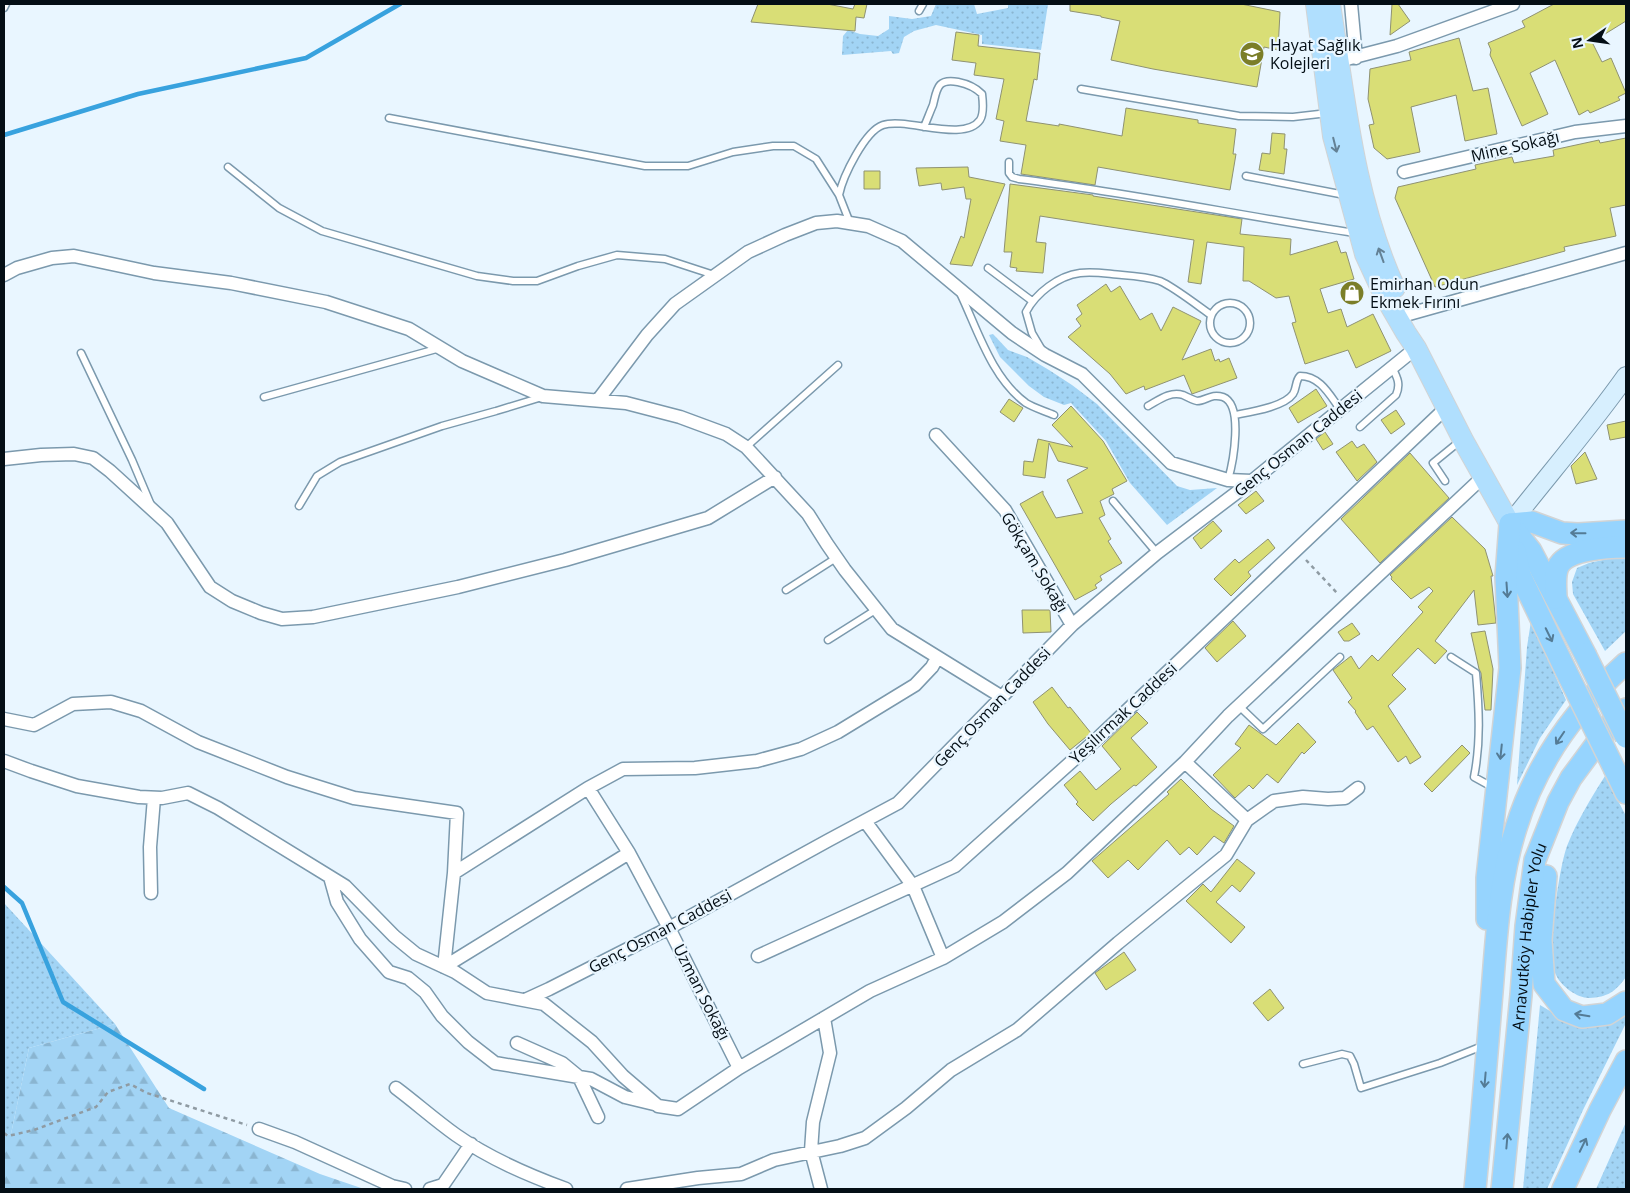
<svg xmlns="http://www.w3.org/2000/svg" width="1630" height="1193" viewBox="0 0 1630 1193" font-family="'Open Sans',sans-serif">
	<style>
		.grass { fill: url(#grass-dots) }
		.forest { fill: url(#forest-firs) }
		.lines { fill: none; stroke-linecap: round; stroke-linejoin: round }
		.stream { stroke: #38a2de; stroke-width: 4.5 }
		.building { fill: #d9de76; stroke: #8f9272 }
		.service-casing { stroke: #7b99ad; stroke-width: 9 }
		.minor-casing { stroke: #7b99ad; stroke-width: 15 }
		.secondary-casing { stroke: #7b99ad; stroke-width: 20 }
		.primary-casing { stroke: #d2d4d5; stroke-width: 22 }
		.trunk-casing { stroke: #d2d4d5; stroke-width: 24 }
		.path { stroke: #8f9ba3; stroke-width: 2.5; stroke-dasharray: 4 4; stroke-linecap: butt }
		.service { stroke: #fff; stroke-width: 6 }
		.minor { stroke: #fff; stroke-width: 12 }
		.secondary { stroke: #d7effe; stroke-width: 18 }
		.primary { stroke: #b0dffe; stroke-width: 20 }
		.trunk { stroke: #96d4fe; stroke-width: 21 }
		.trunk-bridge-casing { stroke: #d2d4d5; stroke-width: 24; stroke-linecap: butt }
		.trunk-bridge { stroke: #96d4fe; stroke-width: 21 }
		.oneway { stroke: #638195 }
		.oneway2 { stroke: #547b95 }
		.labels { text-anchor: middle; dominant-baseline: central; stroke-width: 4.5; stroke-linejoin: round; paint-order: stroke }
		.poi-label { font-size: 16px; fill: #040e15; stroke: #e9f6ff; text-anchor: start }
		.street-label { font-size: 16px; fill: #040e15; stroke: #e9f6ff }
	</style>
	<defs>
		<pattern id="grass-dots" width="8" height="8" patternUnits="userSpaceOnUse" patternTransform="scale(1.25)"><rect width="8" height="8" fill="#a2d4f5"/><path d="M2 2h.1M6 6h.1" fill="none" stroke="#8ab5d1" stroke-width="1.8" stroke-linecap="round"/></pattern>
		<pattern id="forest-firs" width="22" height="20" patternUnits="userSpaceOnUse" patternTransform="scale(1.25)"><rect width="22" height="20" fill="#a2d4f5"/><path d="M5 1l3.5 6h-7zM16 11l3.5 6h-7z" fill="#8ab5d1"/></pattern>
	</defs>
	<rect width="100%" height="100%" fill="#e9f6ff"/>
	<!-- grass -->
	<path class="grass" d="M936,4H974L977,14L1008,8V4H1048L1041,50L982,44V35L936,25L914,31L904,37L899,53L893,54L891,51L842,55L843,36L848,30L860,34L878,36L889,29V16L912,19L931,16Z
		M993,334L1008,350L1027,357L1049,370L1072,385L1097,404L1177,486L1190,490L1217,488L1167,525L1130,483L1106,441L1071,403L1064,405L1044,397L1029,386L1000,357L989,335Z
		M1612,558H1626V631L1605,651L1573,594L1572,582L1577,568L1589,563Z
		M1531,621L1566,700L1540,738L1517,785L1527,647Z
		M1605,776L1626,816V977C1615,992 1608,997 1589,998C1577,998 1561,986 1556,975C1546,955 1559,868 1567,846C1577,821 1591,798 1605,776Z
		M4,903L115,1024L29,1048L11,1134L4,1136Z
		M1540,1005L1555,1014L1606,1024L1626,1016V1023L1583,1110L1547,1189H1523Z
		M1626,1122V1189H1596Z"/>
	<!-- forest -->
	<path class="forest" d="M115,1024L169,1108L320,1174L364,1189H4V1136L11,1134L29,1048Z"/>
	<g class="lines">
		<!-- stream -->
		<path class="stream" d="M4,135L138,94L306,58L400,4
			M4,887L22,903L63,1002L204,1089"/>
	</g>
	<!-- building -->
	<path class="building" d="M758,4H827L853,9L855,4H867L864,18L856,17L855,31L751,22Z
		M1070,4H1241L1280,12L1278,50L1264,47L1257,87L1153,69L1111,60L1120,21L1101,17V16L1070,11Z
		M1392,4H1398L1410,21L1390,35Z
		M1554,4H1626V21L1592,42L1602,62L1611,58L1626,93L1618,97L1620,100L1590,113L1588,110L1579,115L1555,60L1530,73L1548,114L1522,126L1490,55L1491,50L1488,43L1525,27L1522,21Z
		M956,32L979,35L978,46L1040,53L1037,80L1034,79L1026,121L1059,126V124L1122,136L1126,108L1198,120V123L1236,129L1233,154H1236L1230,190L1098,167L1095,185L1021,174L1026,145L1000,141L1004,121L996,119L1004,79L974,75L976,63L952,60Z
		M1459,38L1473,91L1488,88L1497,134L1465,141L1456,95L1411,107L1420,152L1387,159L1374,148L1369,125L1374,124L1368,99L1370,69L1411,60L1409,52Z
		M1272,133L1285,134L1284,149H1287L1284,174L1259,170L1262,153L1270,154Z
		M1626,138V205L1610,208L1616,236L1564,247L1565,251L1435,287L1395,198L1398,187L1476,169L1475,165L1512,157L1514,163L1554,156L1553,150L1599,140L1600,143Z
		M968,167L969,177L1005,184L972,266L950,264L961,236L964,238L971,199H966L964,187L942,190L941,183L919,186L916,168Z
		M864,171H880V189H864Z
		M1010,184L1093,195V196L1242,219L1240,234L1291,239L1290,255L1337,241L1341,253L1346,252L1354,279L1320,289L1328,313L1341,309L1347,327L1373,314L1391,351L1356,368L1348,350L1305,364L1292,323L1296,322L1289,296L1276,298L1249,281H1243L1244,247L1207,242L1201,284L1188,282L1194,240L1040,216L1036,242L1046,243L1043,273L1016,271L1017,268L1010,267L1012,252H1004Z
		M1106,284L1111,292L1120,286L1140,320L1152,313L1161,331L1173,307L1201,321L1182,360L1211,349L1215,361L1219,359L1220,362L1229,358L1237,378L1192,394L1184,375L1145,390L1144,386L1126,394L1110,374L1068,337L1081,326L1076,319L1082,314L1077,305Z
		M1316,389L1327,406L1298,423L1289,408Z
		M1009,399L1023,408L1014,422L1000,412Z
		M1071,406L1103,441L1127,481L1112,489L1114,494L1100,501L1105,515L1099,518L1111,539L1108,541L1122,563L1100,576L1102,580L1095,585L1097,588L1075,600L1020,504L1043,491V494L1056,518L1083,513L1067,480L1088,468L1058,461L1049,443L1045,478L1023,475L1024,461L1033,462L1038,439L1073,447L1052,425Z
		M1396,410L1405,424L1391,434L1381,420Z
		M1626,421V437L1610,440L1607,425Z
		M1325,432L1333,444L1323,450L1316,439Z
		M1352,441L1357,448L1364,444L1377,462L1357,481L1336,452Z
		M1585,452L1597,479L1576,484L1571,466Z
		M1410,453L1449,498L1380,563L1341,519Z
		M1256,491L1264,501L1246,514L1238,505Z
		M1452,517L1485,549L1493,576H1491L1496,623L1478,625L1474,590L1435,641L1447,651L1435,664L1418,648L1392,675L1406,689L1388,706L1421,757L1410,764L1406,756L1398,762L1373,726L1367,730L1355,712L1356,711L1348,702L1352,698L1333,670L1351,656L1359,669L1372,655L1378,661L1423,612L1418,607L1433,591L1429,587L1411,599L1391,579L1392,577L1390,575Z
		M1213,521L1222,531L1201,549L1193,538Z
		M1268,539L1275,548L1248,572L1251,576L1231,596L1214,579L1235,559L1239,563Z
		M1022,610H1050L1051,632L1023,633Z
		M1233,621L1246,636L1217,662L1205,648Z
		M1352,623L1360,634L1349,641H1344L1338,632Z
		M1485,631L1493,669L1491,710H1485L1481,673L1479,669L1471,633Z
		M1052,687L1068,708L1070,707L1091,733L1070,750L1048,724L1033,702Z
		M1137,712L1148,723L1131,738L1157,767L1136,786L1134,785L1111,804L1093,821L1076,804L1078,802L1064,785L1080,771L1096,790L1121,769L1102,746Z
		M1298,723L1316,742L1304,754L1302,752L1278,783L1267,774L1253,789L1249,785L1235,798L1213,775L1241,748L1235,744L1249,725L1276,745Z
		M1462,745L1470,753L1432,792L1424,784Z
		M1181,779L1211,809L1234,826L1224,843L1214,836L1197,855L1189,847L1180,855L1167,840L1138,870L1128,860L1108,878L1092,861L1169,794L1167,792Z
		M1237,859L1255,873L1240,892L1232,885L1216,902L1245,927L1231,943L1186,901L1203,884L1211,892Z
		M1124,952L1136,970L1106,990L1095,973Z
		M1270,989L1284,1008L1268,1021L1253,1003Z"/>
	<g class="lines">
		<defs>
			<path id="service" d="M4,8L6,4
				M919,11L923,4
				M1081,89L1239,116L1293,117L1328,113
				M389,118L645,166H688L733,152L773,146H794L816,159L839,195L850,223
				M1009,162V173L1012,177L1019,179C1132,193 1243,216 1355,233
				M228,167L279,208L322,231L477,276L513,281H537L578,266L617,255L665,259L714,275
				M1246,176L1345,195
				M839,195C843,176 865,131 883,125C906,117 964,143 980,120C984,114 983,102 982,94C975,87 968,84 958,82C937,78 937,89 933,105C930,112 927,120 924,127
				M988,268L1032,301
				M961,295C978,331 992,378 1026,403C1034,408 1045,411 1054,415
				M1210 323a20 20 0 1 1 40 0a20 20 0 1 1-40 0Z
				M1042,350L1032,333L1026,312C1036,293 1058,276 1080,273C1094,271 1108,274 1122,275C1135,276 1148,277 1160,281C1174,287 1198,306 1211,315
				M81,353L132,460L151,505
				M264,397L440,348
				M1148,406C1159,400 1170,391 1183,395C1187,397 1193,400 1197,401C1206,401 1211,393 1223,397C1244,405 1233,463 1228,480
				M1235,415C1250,412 1284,407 1293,394C1297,388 1295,381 1300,376C1320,376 1329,394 1340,409
				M1360,427L1396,395C1401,384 1397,377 1392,367
				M746,447L838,365
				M1445,481L1433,463L1460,441
				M1113,501L1157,553
				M299,506L317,476L340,462L442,426L496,411L542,397
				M786,590L836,558
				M828,640L877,609
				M1451,657L1476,673C1479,708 1481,742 1474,777L1494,788
				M1239,706L1263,729L1340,657
				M1303,1064L1342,1054L1350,1056L1354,1064L1361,1088L1440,1063L1485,1045"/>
			<path id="minor" d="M1351,4L1356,58
				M1339,61L1397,46L1513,4
				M1404,172L1575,132L1626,126
				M4,275L17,268L52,258L74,256L154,273L231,283L326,302L409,329L462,361L543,396L626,403L680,417L726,434L746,447L808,514L827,544L845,570L892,629L1002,697
				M1409,314L1626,253
				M598,400L647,335L675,304L748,252L785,235L816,223L837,221L868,226L902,241L1012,333L1045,355L1082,374L1171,463L1228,480L1252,481
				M936,435L1005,510L1072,625
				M4,459L41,455L74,454L93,458L110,471L167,523L210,587L232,601L261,613L282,619L313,617L458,587L565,560L708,518L775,477
				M4,719L34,725L73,704L111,702L141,711L198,742L287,777L354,798L457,813L454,873L444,967
				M4,761L31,771L77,786L139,797L162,798L188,793L218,808L345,886L394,936L416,954L455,972L487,993L544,1004L592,1042L623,1076L658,1106L678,1109L739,1068L870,991L943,958L1003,922L1067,873L1185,762L1228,716L1484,476
				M588,788L629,853L669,928L739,1068
				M1247,820L1274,801L1303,797L1328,799L1345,798L1358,788
				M865,821L913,886L943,958
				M454,873L588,788L623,769L695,768L757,761L801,749L838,732L915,685L932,667L937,658
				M330,877L337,902L360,939L389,972L408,978L425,992L442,1016L468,1042L495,1063L591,1079L625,1097L654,1104
				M151,893L150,847L154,798
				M758,956L955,866L1099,737L1447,407
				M444,967L629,853
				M525,1000L549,989L669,928L829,840L898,803L1072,625L1157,553L1252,481L1416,348
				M517,1043L562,1063L579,1077L598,1117
				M396,1088C416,1103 435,1120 456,1135C490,1159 528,1175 566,1189
				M259,1129L295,1142L392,1186L405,1189
				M430,1189L443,1185L471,1144
				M627,1189L698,1178L741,1174L774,1160L840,1146L865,1138L906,1108L951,1070L1017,1030L1118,943L1226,855L1247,820L1185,762
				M821,1189L811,1151L813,1122L830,1053L824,1018"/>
			<path id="secondary" d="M1510,524C1549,474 1590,427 1626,376"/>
			<path id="primary" d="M1316,4L1333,136L1365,254L1384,295L1406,333L1416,348L1464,442L1510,524
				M1330,4C1345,99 1354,199 1395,288"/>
			<g id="trunk">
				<path d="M1510,524L1532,522L1562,533L1578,534L1626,531"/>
				<path d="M1513,528L1531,551L1585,654"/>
				<path d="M1515,551L1520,575L1566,671"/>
				<path d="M1556,598C1556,588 1554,576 1558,567C1566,549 1609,547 1626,547"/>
				<path d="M1615,770L1626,793"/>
				<path d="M1546,876L1541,940L1544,984L1564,1010L1582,1017L1607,1014L1626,1002"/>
				<path d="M1487,919V878L1510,668L1506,577L1510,524"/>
				<path d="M1475,1189C1481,1128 1486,1066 1491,1004C1496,946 1498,884 1516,828C1536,763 1576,708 1626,663"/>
				<path id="s1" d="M1502,1189L1521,995L1526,926L1535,860L1558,802L1571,778L1611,724L1626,709"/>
				<path d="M1563,1189L1600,1110L1626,1061"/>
			</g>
		</defs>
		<!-- service casing -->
		<use href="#service" class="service-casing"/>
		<!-- minor casing -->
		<use href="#minor" class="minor-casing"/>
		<!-- secondary casing -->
		<use href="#secondary" class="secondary-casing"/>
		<!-- primary casing -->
		<use href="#primary" class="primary-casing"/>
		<!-- trunk casing -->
		<use href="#trunk" class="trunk-casing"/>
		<!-- path -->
		<path class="path" d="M1306,560L1338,594
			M4,1133L8,1136L34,1130L96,1107L108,1092L130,1084L147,1093L247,1125"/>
		<!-- service -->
		<use href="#service" class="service"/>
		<!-- minor -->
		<use href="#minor" class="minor"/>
		<!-- secondary -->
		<use href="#secondary" class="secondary"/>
		<!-- primary -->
		<use href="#primary" class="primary"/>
		<!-- trunk -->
		<use href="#trunk" class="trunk"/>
		<defs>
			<path id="trunk-bridge" d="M1585,654L1626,737
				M1566,671L1615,770"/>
		</defs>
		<!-- trunk-bridge casing -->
		<use href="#trunk-bridge" class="trunk-bridge-casing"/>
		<!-- trunk-bridge -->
		<use href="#trunk-bridge" class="trunk-bridge"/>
	</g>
	<!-- one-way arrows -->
	<defs><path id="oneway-shaft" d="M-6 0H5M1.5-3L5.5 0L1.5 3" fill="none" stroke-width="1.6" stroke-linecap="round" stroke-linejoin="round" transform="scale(1.25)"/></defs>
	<g class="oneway">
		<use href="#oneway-shaft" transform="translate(1335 145) rotate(76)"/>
		<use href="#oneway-shaft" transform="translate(1381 255) rotate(-110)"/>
	</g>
	<g class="oneway2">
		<use href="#oneway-shaft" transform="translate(1578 533) rotate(-179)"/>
		<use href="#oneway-shaft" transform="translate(1507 590) rotate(86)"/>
		<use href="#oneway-shaft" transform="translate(1549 635) rotate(64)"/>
		<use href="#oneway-shaft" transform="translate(1560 738) rotate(124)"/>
		<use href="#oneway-shaft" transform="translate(1501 752) rotate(96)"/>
		<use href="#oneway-shaft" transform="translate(1582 1015) rotate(-171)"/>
		<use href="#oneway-shaft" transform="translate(1485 1080) rotate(95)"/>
		<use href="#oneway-shaft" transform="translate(1507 1141) rotate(-85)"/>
		<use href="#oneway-shaft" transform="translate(1583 1145) rotate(-64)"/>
	</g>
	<!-- icons -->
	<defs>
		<symbol id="school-disc" viewBox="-11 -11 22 22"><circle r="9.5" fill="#7b7e28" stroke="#e9f6ff"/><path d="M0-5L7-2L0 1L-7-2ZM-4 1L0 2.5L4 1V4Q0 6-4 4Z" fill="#fff"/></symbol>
		<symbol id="shop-disc" viewBox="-11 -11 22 22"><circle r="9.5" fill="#7b7e28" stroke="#e9f6ff"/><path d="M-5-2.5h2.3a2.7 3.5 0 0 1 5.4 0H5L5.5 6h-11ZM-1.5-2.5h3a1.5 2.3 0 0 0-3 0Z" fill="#fff"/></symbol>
	</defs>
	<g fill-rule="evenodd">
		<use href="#school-disc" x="1238" y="40" width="28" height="28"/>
		<use href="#shop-disc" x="1338" y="279" width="28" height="28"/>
	</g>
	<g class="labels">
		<!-- poi labels -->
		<g class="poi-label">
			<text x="1270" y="45">Hayat Sağlık<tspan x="1270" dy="18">Kolejleri</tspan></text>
			<text x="1370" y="284">Emirhan Odun<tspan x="1370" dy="18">Ekmek Fırını</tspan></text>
		</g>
		<!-- street labels -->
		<g class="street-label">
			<text transform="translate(1515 146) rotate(-13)">Mine Sokağı</text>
			<text transform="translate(1298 443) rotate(-39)">Genç Osman Caddesi</text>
			<text transform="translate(1035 562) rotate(59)">Gökçam Sokağı</text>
			<text transform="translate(992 707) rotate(-46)">Genç Osman Caddesi</text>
			<text transform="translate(1123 713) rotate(-43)">Yeşilırmak Caddesi</text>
			<text transform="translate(660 931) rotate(-28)">Genç Osman Caddesi</text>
			<text stroke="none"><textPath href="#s1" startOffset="254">Arnavutköy Habipler Yolu</textPath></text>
			<text transform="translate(702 992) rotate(63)">Uzman Sokağı</text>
		</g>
	</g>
	<!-- border -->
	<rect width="1630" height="1193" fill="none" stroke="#040e15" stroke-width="10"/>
	<!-- north arrow -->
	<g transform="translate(1590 40) rotate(257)" stroke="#e9f6ff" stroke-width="4" paint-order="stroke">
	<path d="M0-4L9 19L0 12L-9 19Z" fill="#040e15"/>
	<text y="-8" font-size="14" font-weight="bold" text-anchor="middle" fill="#040e15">N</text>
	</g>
</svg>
